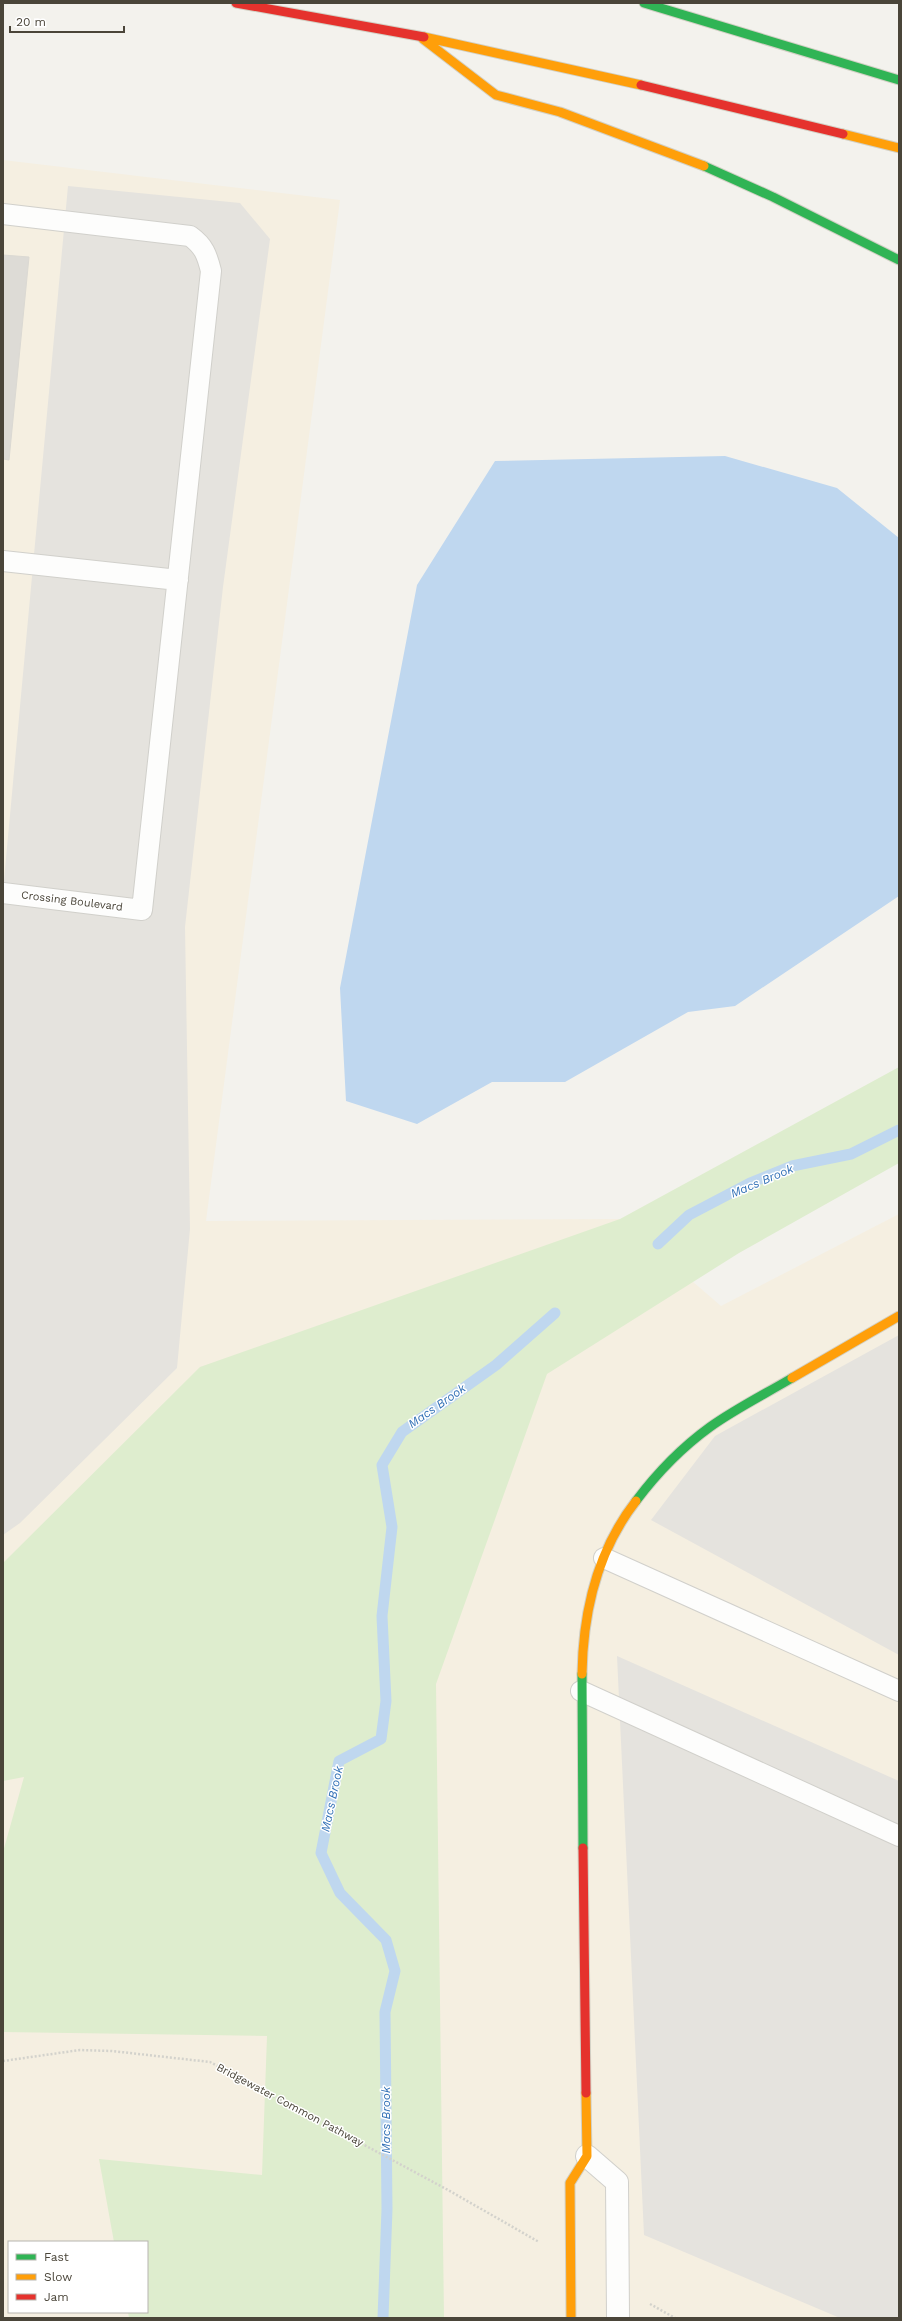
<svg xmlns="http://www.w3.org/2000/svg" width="902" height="2321" viewBox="0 0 902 2321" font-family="'Work Sans',sans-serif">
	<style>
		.commercial { fill: #f5efe1; fill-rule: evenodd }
		.green { fill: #deedce }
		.parking { fill: #e5e3de }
		.water { fill: #bfd7ef }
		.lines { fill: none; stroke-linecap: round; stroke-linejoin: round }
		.stream { stroke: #bfd7ef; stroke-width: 11 }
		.building { fill: #dddbd6; stroke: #dbd9d3 }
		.lane-casing { stroke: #d1d0cb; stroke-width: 22 }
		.street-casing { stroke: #d1d0cb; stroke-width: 24 }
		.fast-casing { stroke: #d2d0c4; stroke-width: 11 }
		.slow-casing { stroke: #d2d0c4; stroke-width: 11 }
		.jam-casing { stroke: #d2d0c4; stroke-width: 11 }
		.path { stroke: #d3d2cc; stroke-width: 2.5; stroke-dasharray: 2 2; stroke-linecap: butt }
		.lane { stroke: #fdfdfc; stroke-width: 20 }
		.street { stroke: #fdfdfc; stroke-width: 22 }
		.fast { stroke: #30b455; stroke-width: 9 }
		.slow { stroke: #ff9f0a; stroke-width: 9 }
		.jam { stroke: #e5322d; stroke-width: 9 }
		.labels { text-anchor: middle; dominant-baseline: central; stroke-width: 3; stroke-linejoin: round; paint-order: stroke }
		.street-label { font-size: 11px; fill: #4a4539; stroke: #fff }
		.water-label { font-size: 12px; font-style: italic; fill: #3170b6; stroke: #fff }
	</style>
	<rect width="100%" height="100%" fill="#f3f2ed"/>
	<!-- commercial -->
	<path class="commercial" d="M3,160L340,200L206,1221L620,1219L721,1306L899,1214V2318H3ZM9,2242H147V2312H9Z"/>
	<!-- green -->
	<path class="green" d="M899,1067V1163L739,1253L547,1374L436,1684L444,2318H129L128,2312H147V2242H114L99,2159L262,2175L267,2036L3,2032V1852L24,1777L3,1781V1563L200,1367L620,1219Z"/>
	<!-- parking -->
	<path class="parking" d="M68,186L240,203L270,239L223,587L185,927L190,1229L177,1368L20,1523L3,1535V891Z
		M899,1335V1655L651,1520L715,1436Z
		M617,1656L899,1781V2318H840L644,2235Z"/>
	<!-- water -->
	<path class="water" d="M725,456L837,488L899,538V896L735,1006L688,1012L565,1082H492L417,1124L346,1101L340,988L417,585L495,461Z"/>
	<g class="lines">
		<!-- stream -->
		<path class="stream" d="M658,1244L689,1215L750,1183L792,1166L851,1154L899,1130
			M383,2318L387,2209L385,2012L395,1971L386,1940L340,1893L321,1853L339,1761L381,1739L386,1701L382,1616L392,1527L382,1465L402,1432L496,1365L555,1313"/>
	</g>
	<!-- building -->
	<path class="building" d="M3,255L29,257L9,460L3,459Z"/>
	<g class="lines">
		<defs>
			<path id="lane" d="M3,214L190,236C204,246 207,255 211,271L142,910L3,893
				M3,561L178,580
				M604,1558L899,1691
				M581,1691L899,1836"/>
			<path id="street" d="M587,2156L617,2182L618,2318"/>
			<path id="fast" d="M644,3L899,80
				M704,166L773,197L899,260
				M636,1501C657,1473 681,1448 710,1427C735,1409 765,1394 792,1378
				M582,1674L583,1848"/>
			<path id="slow" d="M424,37L641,85
				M423,39L496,95L560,112L704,166
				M843,134L899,148
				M792,1378L899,1316
				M582,1674C583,1612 597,1551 636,1501
				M571,2318L570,2183L587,2156L586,2093"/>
			<path id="jam" d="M236,3L424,37
				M641,85L843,134
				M583,1848L586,2093"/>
		</defs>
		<!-- lane casing -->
		<use href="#lane" class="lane-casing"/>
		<!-- street casing -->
		<use href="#street" class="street-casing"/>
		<!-- fast casing -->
		<use href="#fast" class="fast-casing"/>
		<!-- slow casing -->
		<use href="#slow" class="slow-casing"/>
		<!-- jam casing -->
		<use href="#jam" class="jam-casing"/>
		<!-- path -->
		<path class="path" d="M3,2061L80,2050L112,2051L210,2062L448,2190L539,2242
			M650,2304L675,2318"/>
		<!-- lane -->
		<use href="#lane" class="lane"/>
		<!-- street -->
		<use href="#street" class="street"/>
		<!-- fast -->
		<use href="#fast" class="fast"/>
		<!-- slow -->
		<use href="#slow" class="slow"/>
		<!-- jam -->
		<use href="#jam" class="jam"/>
	</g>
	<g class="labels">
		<!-- street labels -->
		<g class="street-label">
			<text transform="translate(72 901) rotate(7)">Crossing Boulevard</text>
			<text transform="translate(290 2105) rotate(28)">Bridgewater Common Pathway</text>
		</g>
		<!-- water labels -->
		<g class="water-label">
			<text transform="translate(762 1181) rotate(-23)">Macs Brook</text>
			<text transform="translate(437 1406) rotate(-35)">Macs Brook</text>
			<text transform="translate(332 1799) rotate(-78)">Macs Brook</text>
			<text transform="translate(386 2120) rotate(-90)">Macs Brook</text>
		</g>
	</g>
	<!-- border -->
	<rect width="902" height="2321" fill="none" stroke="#4a4539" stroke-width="8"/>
	<!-- legend -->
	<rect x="8" y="2241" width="140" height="72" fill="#ffffff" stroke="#b7b5b0"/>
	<rect x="16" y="2254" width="20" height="6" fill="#30b455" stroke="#b7b5b0"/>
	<text x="44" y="2261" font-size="12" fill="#4a4539">Fast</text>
	<rect x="16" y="2274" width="20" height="6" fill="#ff9f0a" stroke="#b7b5b0"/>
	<text x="44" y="2281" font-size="12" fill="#4a4539">Slow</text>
	<rect x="16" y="2294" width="20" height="6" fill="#e5322d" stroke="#b7b5b0"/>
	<text x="44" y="2301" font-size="12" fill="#4a4539">Jam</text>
	<!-- scale -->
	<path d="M10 26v6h114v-6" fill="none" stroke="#4a4539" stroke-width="2"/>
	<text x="16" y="26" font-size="12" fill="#4a4539" stroke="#ffffff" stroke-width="3" paint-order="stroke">20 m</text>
</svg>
